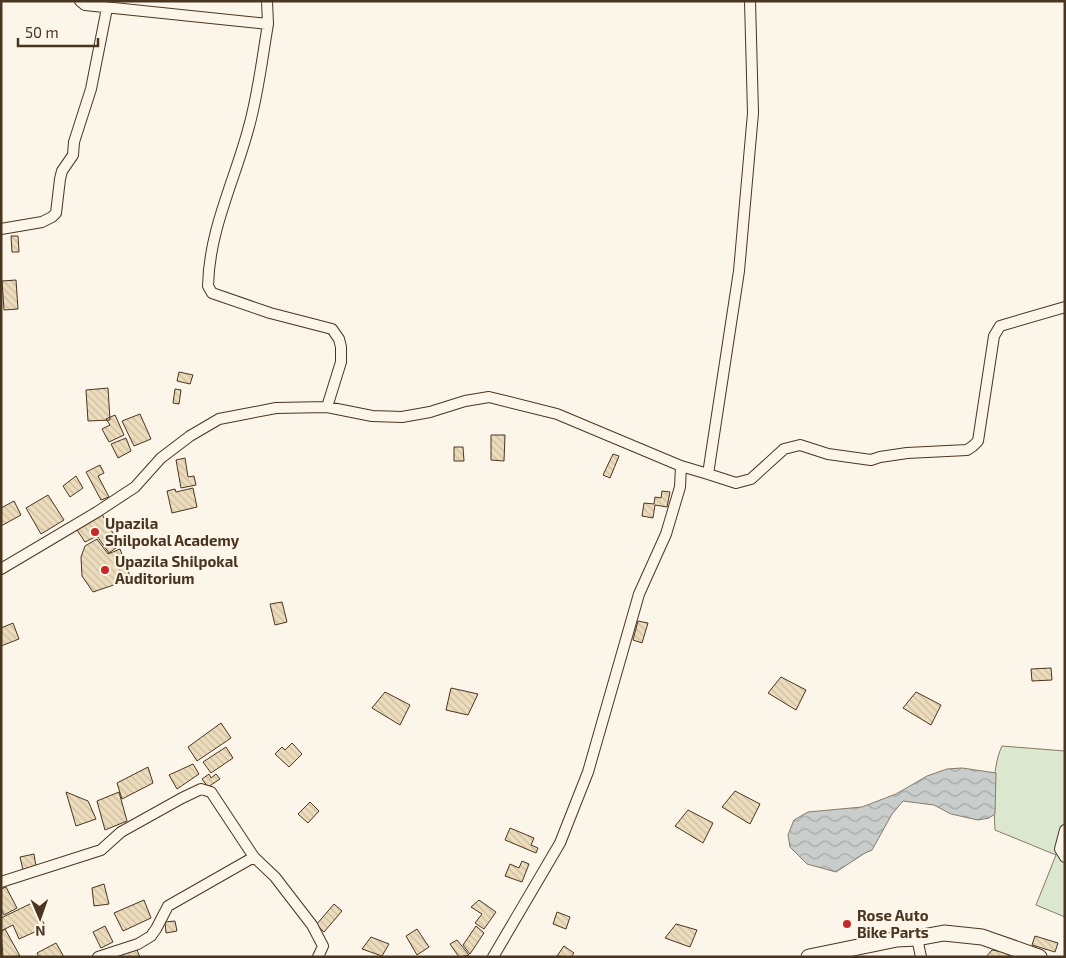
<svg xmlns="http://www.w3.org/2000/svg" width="1066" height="958" viewBox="0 0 1066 958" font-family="'Exo 2',sans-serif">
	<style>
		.grass { fill: #dce7d0; stroke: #887966 }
		.water { fill: url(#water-waves); stroke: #887966 }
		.building { fill: url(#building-back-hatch); stroke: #4a3520 }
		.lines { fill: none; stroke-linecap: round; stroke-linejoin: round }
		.minor-casing { stroke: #4a3520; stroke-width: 12 }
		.primary-casing { stroke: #4a3520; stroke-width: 17 }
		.minor { stroke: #fbf6e9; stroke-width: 10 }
		.primary { stroke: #fbf6e9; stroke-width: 15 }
		.poi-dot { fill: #c62828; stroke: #fbf6e9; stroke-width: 2 }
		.labels { text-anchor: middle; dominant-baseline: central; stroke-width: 4; stroke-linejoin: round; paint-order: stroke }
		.poi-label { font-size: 15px; font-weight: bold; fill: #4a3520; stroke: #fbf6e9; text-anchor: start }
	</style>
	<defs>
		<pattern id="water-waves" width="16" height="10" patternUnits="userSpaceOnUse" patternTransform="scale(1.25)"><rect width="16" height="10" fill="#c9cecd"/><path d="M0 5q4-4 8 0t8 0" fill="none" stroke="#a5a8a6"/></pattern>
		<pattern id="building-back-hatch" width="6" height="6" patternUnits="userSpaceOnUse" patternTransform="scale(1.25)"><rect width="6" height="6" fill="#ecdcbc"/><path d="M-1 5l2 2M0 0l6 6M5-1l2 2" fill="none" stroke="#ccbda1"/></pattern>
	</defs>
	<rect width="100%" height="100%" fill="#fbf6e9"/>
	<!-- grass -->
	<path class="grass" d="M1002,746L1065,751V917L1036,905L1056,855L995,830C994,805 991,769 1002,746Z"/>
	<!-- water -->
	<path class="water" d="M962,768L996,773L995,814L989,818L978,820L951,814L934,805L903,801L892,814L872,850L865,853L836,872L807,864L790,847L788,835L794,820L808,812L862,807L896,794L927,776L947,769Z"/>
	<!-- building -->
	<path class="building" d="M11,236H18L19,252H12Z
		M16,280L18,309L4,310L2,281Z
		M179,372L193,375L190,384L177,381Z
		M108,388L110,420L88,421L86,390Z
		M175,389L181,390L179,404L173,403Z
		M140,414L151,439L134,446L122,421Z
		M115,415L124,435L109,442L102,429L110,425L106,419Z
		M491,435H505L504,461L491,460Z
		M126,438L131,451L118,458L111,444Z
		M454,447H463L464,461H454Z
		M613,454L619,456L610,478L603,475Z
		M185,458L188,477L194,476L196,485L181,488L176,460Z
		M100,465L104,473L98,476L109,497L101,500L86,472Z
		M76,476L83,488L70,497L63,486Z
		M193,488L197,507L172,513L167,491L175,489L176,492Z
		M662,491L670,492L667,507L655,505L653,518L642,516L644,503L654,504L655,497L661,498Z
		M48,495L64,520L41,534L26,508Z
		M14,501L21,515L1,526V508Z
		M100,511L120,545L109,553L97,536L85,542L75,527Z
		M97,539L108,554L120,549L131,579L93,592L82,576L81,557L85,546Z
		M282,602L287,622L275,625L270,604Z
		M638,621L648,623L642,643L633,640Z
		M13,623L19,639L1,646V628Z
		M1051,668L1052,680L1032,681L1031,669Z
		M781,677L806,690L796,710L768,693Z
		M451,688L478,694L468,715L446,710Z
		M385,692L410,705L400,725L372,708Z
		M916,692L941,705L931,725L903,708Z
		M221,723L231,738L197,761L188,747Z
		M292,743L302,754L289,767L275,754L282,747L285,750Z
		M226,747L233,758L211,773L203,762Z
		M193,764L199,774L177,789L169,775Z
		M148,767L153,783L122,799L117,783Z
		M209,774L211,778L216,774L220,779L208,787L202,779Z
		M735,791L760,804L750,824L722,807Z
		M66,792L88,801L96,819L76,826Z
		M119,792L127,821L105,830L97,801Z
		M310,802L319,811L308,823L298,814Z
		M688,810L713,823L703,843L675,826Z
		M510,828L534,838L531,845L538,848L536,853L505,840Z
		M34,854L36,867L23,870L20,857Z
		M522,861L529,864L522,882L505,876L510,864L519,868Z
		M104,884L109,904L94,906L92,888Z
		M6,887L17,908L4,915L1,909V889Z
		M144,900L151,918L123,931L114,913Z
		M479,900L496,912L484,929L475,923L482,914L471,907Z
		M32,903L46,927L19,939L13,925L1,931V918Z
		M334,904L342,911L324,932L316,925Z
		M557,912L570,917L566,929L553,924Z
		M175,921L177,931L166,933L165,922Z
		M676,924L697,930L690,947L665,938Z
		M105,926L113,942L101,948L93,932Z
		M476,926L484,933L470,954L463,945Z
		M5,929L20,956L3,957L1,932Z
		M417,929L429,947L417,955L406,936Z
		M1035,936L1058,943L1055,952L1032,945Z
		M371,937L389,944L382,956L362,949Z
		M457,940L469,955L459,957L450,944Z
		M56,943L64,957H39L37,953Z
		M564,946L574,953L571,957L557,956Z
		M136,948L140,957H115Z
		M992,950L1010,953L1008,957H986Z"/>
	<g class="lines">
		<defs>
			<path id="minor" d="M80,1L85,5L268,24C262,59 258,96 248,130C234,182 209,231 208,286L212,293L270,313L332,329L339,339L341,347V362L327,407
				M267,1L268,24
				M1,229L42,222L52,217L56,213L60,179L62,171L73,155L74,142L91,89L107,8
				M708,474L736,483L751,479L784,449L800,445L828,454L871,460L880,457L907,453L967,450L973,446L978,441L994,336L1000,326L1065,307
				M1,569L97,512L135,487L161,458L190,436L219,419L276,408L327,407L372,416L402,417L430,412L465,401L489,397L557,414L681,466
				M1065,830L1060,849L1065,857
				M1,882L101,850L121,832L182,798L201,789L211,792L254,857L275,877L312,925L323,946L318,957
				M917,938L921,957
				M98,957L138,944L151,936L156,929L168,906L254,857
				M493,957L560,843L588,772L639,594L666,534L680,487L681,466L708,474L739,271L753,113L750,1"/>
			<path id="primary" d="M809,957L897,939L917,938L944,933L982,937L1039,957"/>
		</defs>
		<!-- minor casing -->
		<use href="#minor" class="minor-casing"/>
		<!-- primary casing -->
		<use href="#primary" class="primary-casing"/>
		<!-- minor -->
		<use href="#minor" class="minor"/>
		<!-- primary -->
		<use href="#primary" class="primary"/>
	</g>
	<!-- markers -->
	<g class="poi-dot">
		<circle cx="95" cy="532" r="5"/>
		<circle cx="105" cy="570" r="5"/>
		<circle cx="847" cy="924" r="5"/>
	</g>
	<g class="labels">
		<!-- poi labels -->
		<g class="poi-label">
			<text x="105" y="523">Upazila<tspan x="105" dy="17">Shilpokal Academy</tspan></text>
			<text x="115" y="561">Upazila Shilpokal<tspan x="115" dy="17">Auditorium</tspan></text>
			<text x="857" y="915">Rose Auto<tspan x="857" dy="17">Bike Parts</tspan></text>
		</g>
	</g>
	<!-- border -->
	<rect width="1066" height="958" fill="none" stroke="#4a3520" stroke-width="5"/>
	<!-- north arrow -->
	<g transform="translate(40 918) rotate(178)" stroke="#fbf6e9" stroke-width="4" paint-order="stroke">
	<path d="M0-4L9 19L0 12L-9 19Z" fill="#4a3520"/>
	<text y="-8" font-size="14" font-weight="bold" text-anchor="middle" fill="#4a3520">N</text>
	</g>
	<!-- scale -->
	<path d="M18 38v8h80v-8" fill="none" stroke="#4a3520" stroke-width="2.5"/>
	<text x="25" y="38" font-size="15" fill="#4a3520" stroke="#fbf6e9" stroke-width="4" paint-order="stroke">50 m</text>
</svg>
